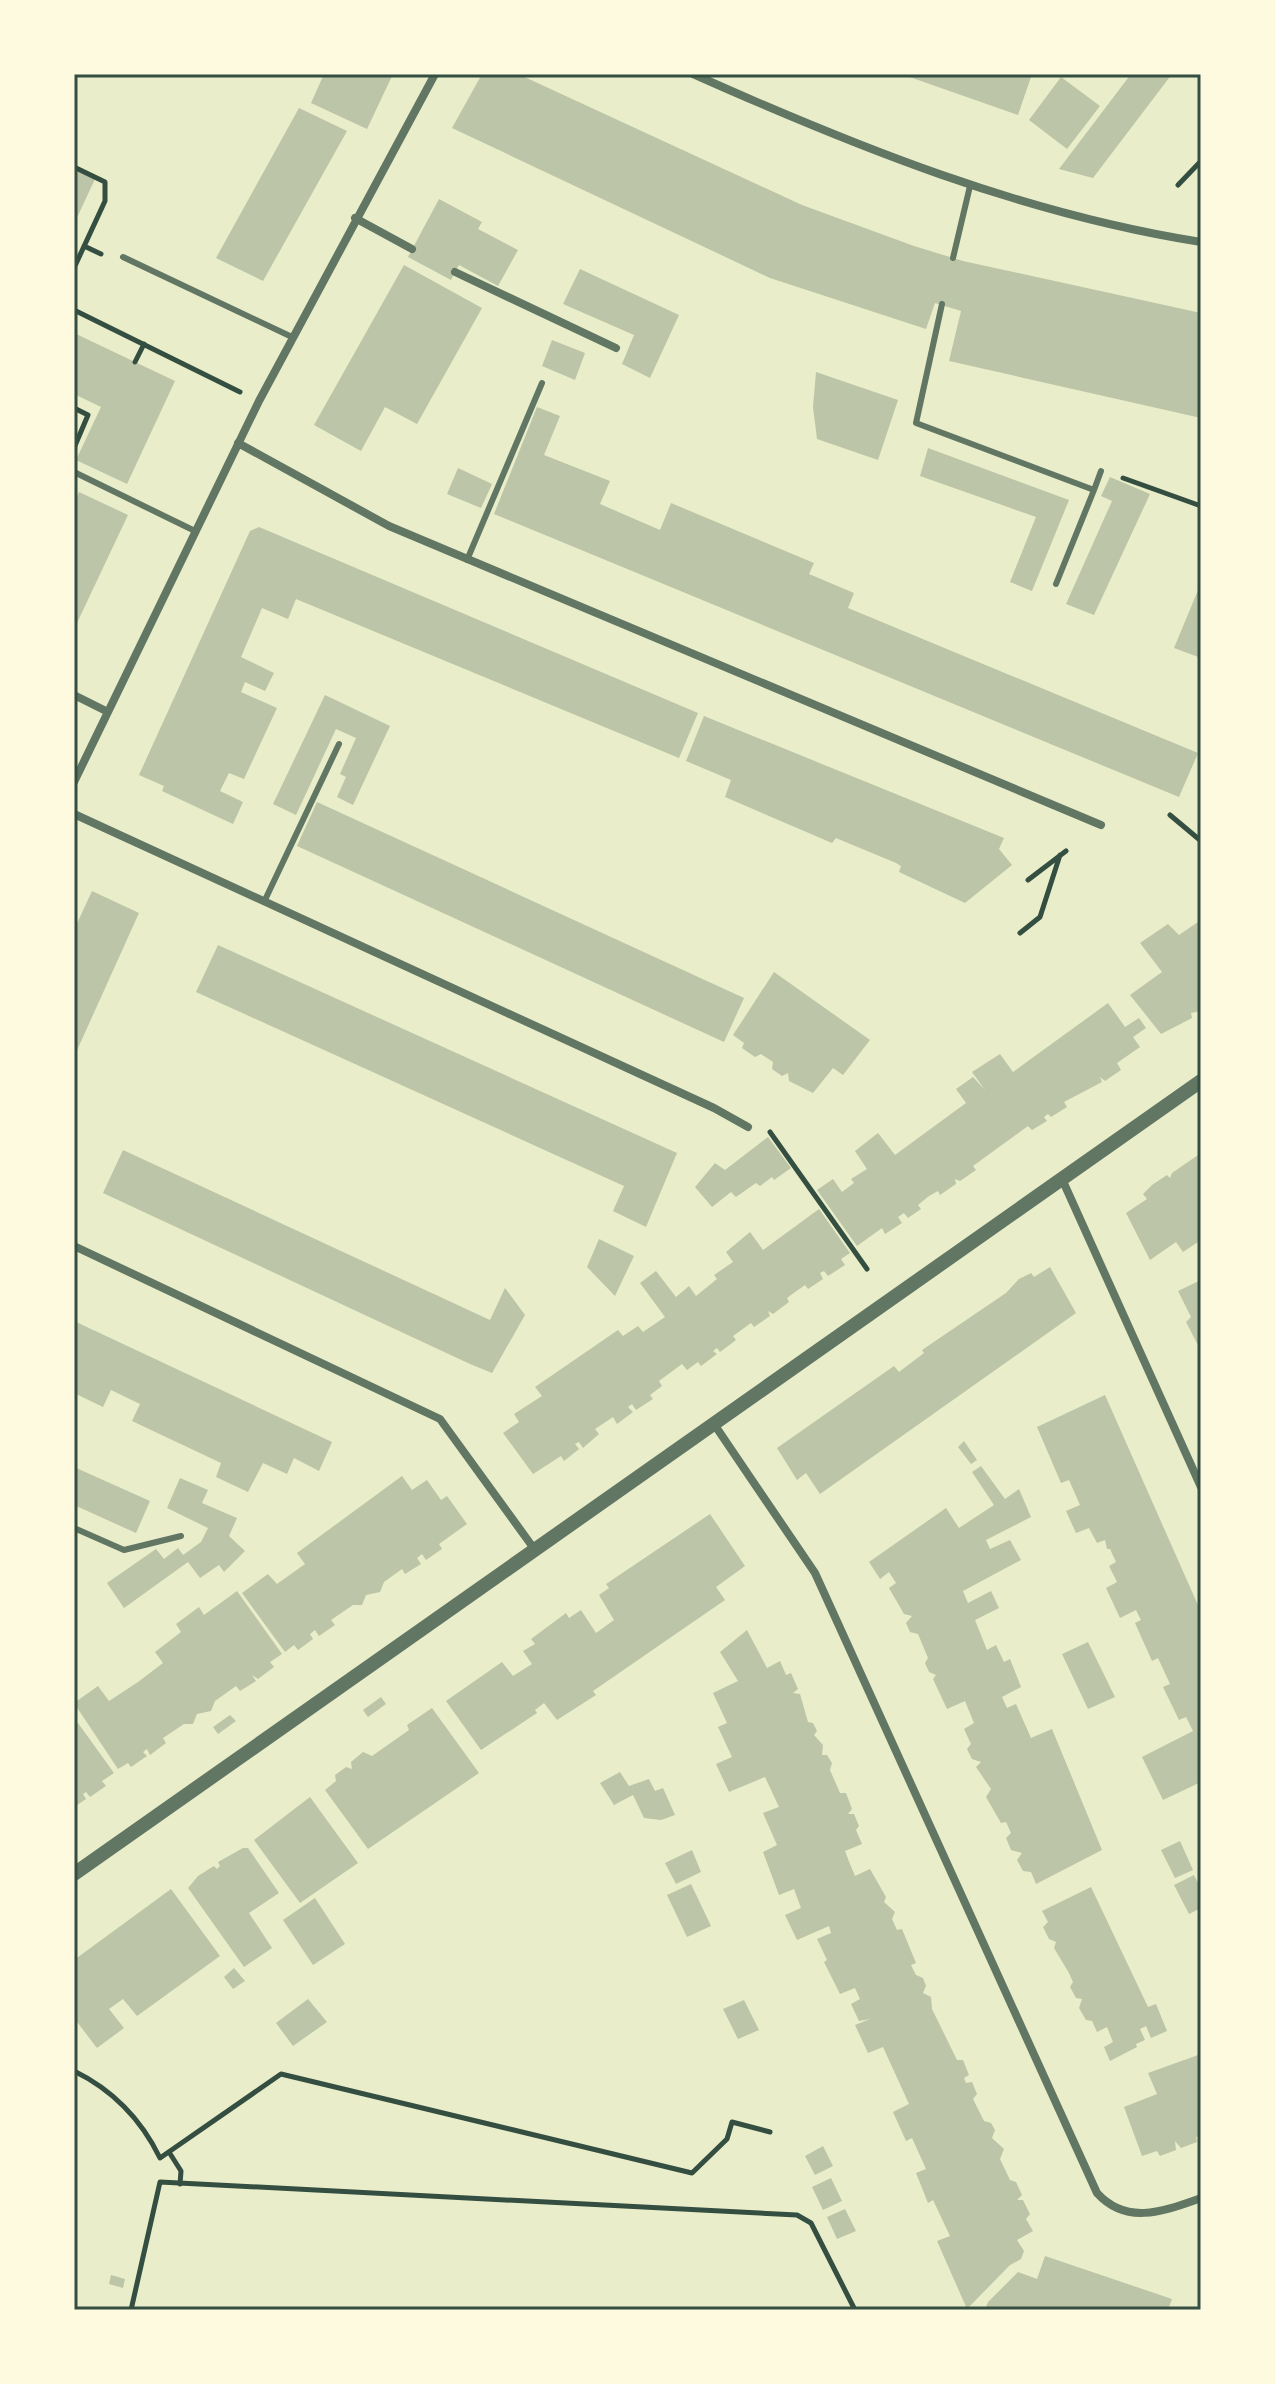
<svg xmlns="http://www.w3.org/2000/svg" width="1275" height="2384" viewBox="0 0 1275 2384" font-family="Figtree,sans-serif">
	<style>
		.building { fill: #bcc5a7 }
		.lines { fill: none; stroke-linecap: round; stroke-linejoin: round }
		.path { stroke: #344e41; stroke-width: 5 }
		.service { stroke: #617663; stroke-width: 6 }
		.minor { stroke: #617663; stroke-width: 8 }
		.tertiary { stroke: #617663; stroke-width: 14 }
		.neatline { fill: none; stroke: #344e41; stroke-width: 3 }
	</style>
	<rect width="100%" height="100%" fill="#e9edc9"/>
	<!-- building -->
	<path class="building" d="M324,74H393L367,129L311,103Z
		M482,74H518L802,205L914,246L963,261L1201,313V418L949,361L961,311L935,303L926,329L770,278L452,128Z
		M901,74H1032L1018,115Z
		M1131,74H1172L1093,178L1059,169Z
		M1061,77L1100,106L1067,149L1029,120Z
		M299,108L347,131L263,281L216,258Z
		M74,169L95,179L74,224Z
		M439,199L482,222L478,229L518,250L498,286L459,265L451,280L408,257Z
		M404,265L482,308L417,424L385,407L361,451L314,425Z
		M580,269L679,315L650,378L622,364L634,335L563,304Z
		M74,333L175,381L127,484L76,460L101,407L74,394Z
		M552,340L585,353L575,380L542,366Z
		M816,372L898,400L878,460L817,439L813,407Z
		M537,407L560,416L544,455L610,481L600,504L660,530L671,503L814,563L809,574L854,593L848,608L1198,753L1179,797L494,514Z
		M928,448L1069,500L1032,591L1010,582L1036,517L920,476Z
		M458,468L492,484L481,508L447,494Z
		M1110,477L1150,494L1094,615L1066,604L1112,501L1101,496Z
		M79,492L128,515L76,625L74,503Z
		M259,527L698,713L679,758L296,599L288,619L262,608L241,657L274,673L265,691L245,682L241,692L277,708L244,779L229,773L220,791L243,802L233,824L162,791L164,786L139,775L250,531Z
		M1201,583V658L1174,648Z
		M325,695L390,726L353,805L337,797L346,777L340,774L356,738L336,729L296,815L273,804Z
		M704,716L1004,838L999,849L1012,865L965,903L899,872L901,866L896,863L836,838L832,843L725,797L731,780L686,761Z
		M317,802L744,998L724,1042L297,846Z
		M92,891L139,913L74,1057V930Z
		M1201,920V1011L1191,1013L1192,1018L1161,1034L1130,995L1162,972L1140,943L1168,924L1179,935Z
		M218,945L677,1153L646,1227L613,1211L624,1186L196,992Z
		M774,972L870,1040L843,1075L833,1068L813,1093L789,1081L788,1073L782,1076L772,1069L773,1062L761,1054L755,1057L742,1048L744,1043L733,1035Z
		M1108,1003L1125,1027L1139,1018L1146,1028L1133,1037L1140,1047L1117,1063L1121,1070L1105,1081L1100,1077L1102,1082L1064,1102L1067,1107L1051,1117L1048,1114L1044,1117L1047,1121L1032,1130L1028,1126L973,1166L976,1170L960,1181L955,1179L956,1184L940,1195L938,1191L929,1196L918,1205L921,1209L908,1218L904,1213L898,1217L902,1223L885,1234L882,1228L857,1246L817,1190L833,1179L842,1192L854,1183L851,1179L867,1169L855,1151L878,1133L895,1155L966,1103L956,1089L973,1077L985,1090L972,1072L1000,1054L1013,1072Z
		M768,1137L791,1168L774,1180L772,1177L760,1186L756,1183L736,1197L731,1192L712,1207L695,1187L715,1163L725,1170Z
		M123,1150L490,1320L505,1288L525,1315L492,1373L470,1364L103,1193Z
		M1201,1153V1240L1183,1252L1176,1242L1150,1260L1126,1213L1147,1199L1143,1194L1152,1185L1167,1175L1170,1178L1172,1173Z
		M819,1209L850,1253L841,1259L845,1265L828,1276L824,1271L820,1273L823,1279L808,1289L805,1285L795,1292L787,1298L789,1302L773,1314L768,1311L770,1316L754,1327L751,1323L733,1336L736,1340L720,1352L717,1348L713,1351L717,1354L701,1366L698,1362L687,1370L682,1364L659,1381L662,1386L650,1395L653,1399L636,1410L632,1404L628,1407L633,1412L617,1424L613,1417L595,1429L599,1434L583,1448L579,1442L575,1444L579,1449L564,1461L561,1456L533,1474L503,1433L519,1422L514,1414L542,1396L535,1387L618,1330L623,1336L638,1326L643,1332L665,1317L640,1283L656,1271L676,1297L689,1286L696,1296L717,1279L714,1275L733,1262L726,1252L750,1232L763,1250Z
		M599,1239L634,1256L615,1296L587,1267Z
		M1050,1267L1076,1313L820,1494L806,1473L797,1480L777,1448L894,1366L899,1372L924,1353L922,1350L1006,1293L1019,1279L1031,1273L1034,1277Z
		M1201,1280V1351L1186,1322L1191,1317L1178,1291Z
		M74,1321L332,1442L319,1471L294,1458L287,1474L263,1463L248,1492L216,1477L221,1463L132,1421L140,1404L111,1390L103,1407L74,1393Z
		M1105,1395L1201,1612V1782L1163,1800L1142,1757L1193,1731L1186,1717L1179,1720L1163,1687L1170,1684L1158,1658L1152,1661L1135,1623L1141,1620L1136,1610L1120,1618L1106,1588L1117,1582L1109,1566L1116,1562L1110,1549H1107L1105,1540L1097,1543L1089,1528L1076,1533L1066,1511L1080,1505L1069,1480L1061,1483L1037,1427Z
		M964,1441L977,1460L971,1464L958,1447Z
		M981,1466L1005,1499L1019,1489L1031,1517L986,1540L990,1549L1010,1540L1021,1560L963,1591L968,1603L991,1591L999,1608L975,1620L987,1650L996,1645L1004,1662L1010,1659L1021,1687L1002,1697L1007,1708L1016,1704L1031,1738L1052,1729L1102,1850L1036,1884L1031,1872L1023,1871L1017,1860L1022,1853L1011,1850L1006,1838L1011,1833L1006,1822L1001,1823L986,1797L991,1789L976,1767L981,1762L972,1759L967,1749L971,1744L964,1729L974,1723L965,1701L947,1709L933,1679L936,1675L929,1672L925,1663L928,1658L918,1634L910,1632L906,1623L912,1616L904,1614L889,1588L896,1583L889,1572L880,1579L869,1562L946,1508L959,1528L994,1505L972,1472Z
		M74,1467L150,1501L136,1533L74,1505Z
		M402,1476L412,1490L427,1480L441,1500L447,1496L467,1524L439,1544L442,1549L426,1560L422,1554L417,1558L421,1564L405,1574L402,1569L384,1582L380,1592L366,1595L362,1605H353L331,1620L335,1625L319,1636L315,1630L310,1634L313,1639L298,1650L294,1645L285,1652L242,1593L268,1574L277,1584L305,1564L297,1553Z
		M180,1478L208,1490L202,1503L237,1518L229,1536L245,1551L224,1572L219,1565L200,1578L188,1562L124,1608L107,1583L156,1549L164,1559L178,1548L183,1555L201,1542L208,1528L167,1508Z
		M710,1514L745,1566L716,1587L725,1600L593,1691L596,1695L557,1720L544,1703L535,1710L537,1713L481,1750L446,1701L502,1662L513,1676L532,1664L523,1651L535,1644L531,1639L566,1613L569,1618L581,1610L596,1633L614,1620L599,1595L609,1588L606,1584Z
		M237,1591L282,1654L270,1662L274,1667L258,1679L252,1675L256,1681L240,1691L236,1686L215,1701L211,1711L197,1714L193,1724H184L163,1738L166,1743L150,1755L147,1749L143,1752L147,1756L131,1767L128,1763L118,1769L74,1703L98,1686L109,1701L138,1682L163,1663L155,1652L181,1632L176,1624L199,1607L204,1615Z
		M747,1630L767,1668L780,1661L786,1675L791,1673L798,1689L793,1693L800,1694L808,1722L813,1723L817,1731L814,1735L823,1745L822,1755H827L832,1763L830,1770L840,1793H846L852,1809L848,1814H854L859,1826L856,1830L862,1844L845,1851L850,1864L855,1876L870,1869L886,1897L884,1902L895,1912L892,1919L897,1930L902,1929L916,1963L911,1965L916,1975L923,1978L926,1986L923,1993L931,1997L932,2009L957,2060H963L969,2075L964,2078L966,2083L972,2082L977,2094L973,2099L984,2121L991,2123L995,2130L992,2138L1004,2149L1000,2159L1010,2180L1016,2182L1022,2195L1017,2200H1023L1030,2214L1026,2219L1033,2231L1017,2240L1024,2251L1021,2259L1010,2265L967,2309L937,2241L950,2236L933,2200L928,2203L916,2173L926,2169L912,2138L906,2141L893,2112L909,2104L883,2047L868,2053L855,2025L870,2019L859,2021L851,2004L860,1999L855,1988L840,1994L824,1962L827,1960L817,1939L831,1933L829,1926L797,1940L785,1915L801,1908L794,1889L779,1895L763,1852L777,1845L763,1813L779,1807L765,1777L729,1792L716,1764L732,1757L718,1727L727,1723L713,1693L738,1681L720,1652Z
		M1088,1642L1115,1697L1088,1709L1062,1654Z
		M381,1697L386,1704L368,1717L363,1710Z
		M432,1708L479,1773L368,1849L325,1790L336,1781L335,1775L346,1767L352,1769L351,1762L363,1752L372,1756L409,1730L407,1725Z
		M230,1715L236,1721L218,1734L213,1727Z
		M78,1723L114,1773L102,1781L106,1786L90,1797L86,1792L83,1794L86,1799L74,1807V1726Z
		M620,1772L629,1786L649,1779L655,1791L663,1788L675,1815L661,1820L644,1818L633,1795L614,1805L600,1783Z
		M310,1797L358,1863L300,1903L254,1840Z
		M1180,1841L1193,1870L1175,1878L1161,1850Z
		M243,1848H248L279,1893L249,1913L272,1948L244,1967L188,1888L198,1876L214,1866L217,1869L220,1866L218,1862Z
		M692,1850L701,1872L676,1884L665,1863Z
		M1194,1875L1201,1889V1908L1189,1914L1174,1885Z
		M691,1884L711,1926L687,1937L667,1895Z
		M1091,1887L1148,2007L1156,2004L1167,2031L1151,2038L1146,2026L1140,2029L1145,2040L1136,2044L1137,2047L1110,2061L1104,2047L1113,2042L1107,2027L1097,2032L1092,2021L1086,2020L1079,2008L1082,1999L1076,1998L1070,1987L1073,1982L1069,1973L1054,1948L1056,1942L1049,1939L1043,1927L1048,1922L1042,1911Z
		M171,1889L220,1956L137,2016L123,1999L109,2009L124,2028L97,2048L74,2018V1960Z
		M315,1898L345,1944L313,1965L283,1920Z
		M234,1968L245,1981L233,1989L224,1977Z
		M308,1999L327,2022L293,2046L276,2023Z
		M744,2000L759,2030L738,2039L723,2009Z
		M1201,2054V2136L1196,2137L1197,2142L1181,2148L1175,2141L1176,2150L1160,2156L1157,2151L1142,2156L1124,2107L1157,2094L1148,2073Z
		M823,2146L833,2166L815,2175L805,2156Z
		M831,2178L842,2201L823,2210L812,2187Z
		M845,2209L856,2231L837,2239L827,2217Z
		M1045,2256L1172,2299L1168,2310H985L988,2302L1018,2272L1037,2279Z
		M111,2275L125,2279L123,2288L109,2284Z"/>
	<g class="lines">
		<!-- path -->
		<path class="path" d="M1200,74L1201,75
			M74,167L105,182V201L74,268
			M1178,185L1201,161
			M84,246L101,254
			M74,310L240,392
			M135,362L144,344
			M74,408L88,415L74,448
			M1123,478L1201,506
			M1170,815L1201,841
			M1028,880L1066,851
			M1020,933L1040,917L1060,855
			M770,1132L867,1269
			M74,2071C113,2090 141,2119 160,2158L281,2074L692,2173L727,2139L732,2122L770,2132
			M169,2152L181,2171L180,2184
			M131,2310L160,2182L797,2215L811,2223L855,2310"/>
		<!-- service -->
		<path class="service" d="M123,257L292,337
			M953,258L970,186
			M942,304L916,423L1094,490L1056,584
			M74,472L195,531
			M1094,490L1101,471
			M467,560L542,383
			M264,902L339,744
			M74,1528L124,1550L181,1536"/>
		<!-- minor -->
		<path class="minor" d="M693,74C857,147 1023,214 1201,242
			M355,218L412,249
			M455,272L616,348
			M238,443L389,526L1101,825
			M74,695L108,712
			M74,782L259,401L435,74
			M74,814L714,1108L748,1127
			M1062,1179L1201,1487
			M74,1246L440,1419L535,1550
			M714,1424L815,1573L1097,2193C1127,2226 1164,2211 1201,2198"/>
		<!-- tertiary -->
		<path class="tertiary" d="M74,1874L1201,1081"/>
	</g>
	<!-- border -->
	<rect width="1275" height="2384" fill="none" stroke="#fefae0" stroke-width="152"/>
	<rect x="76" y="76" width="1123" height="2232" class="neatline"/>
</svg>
